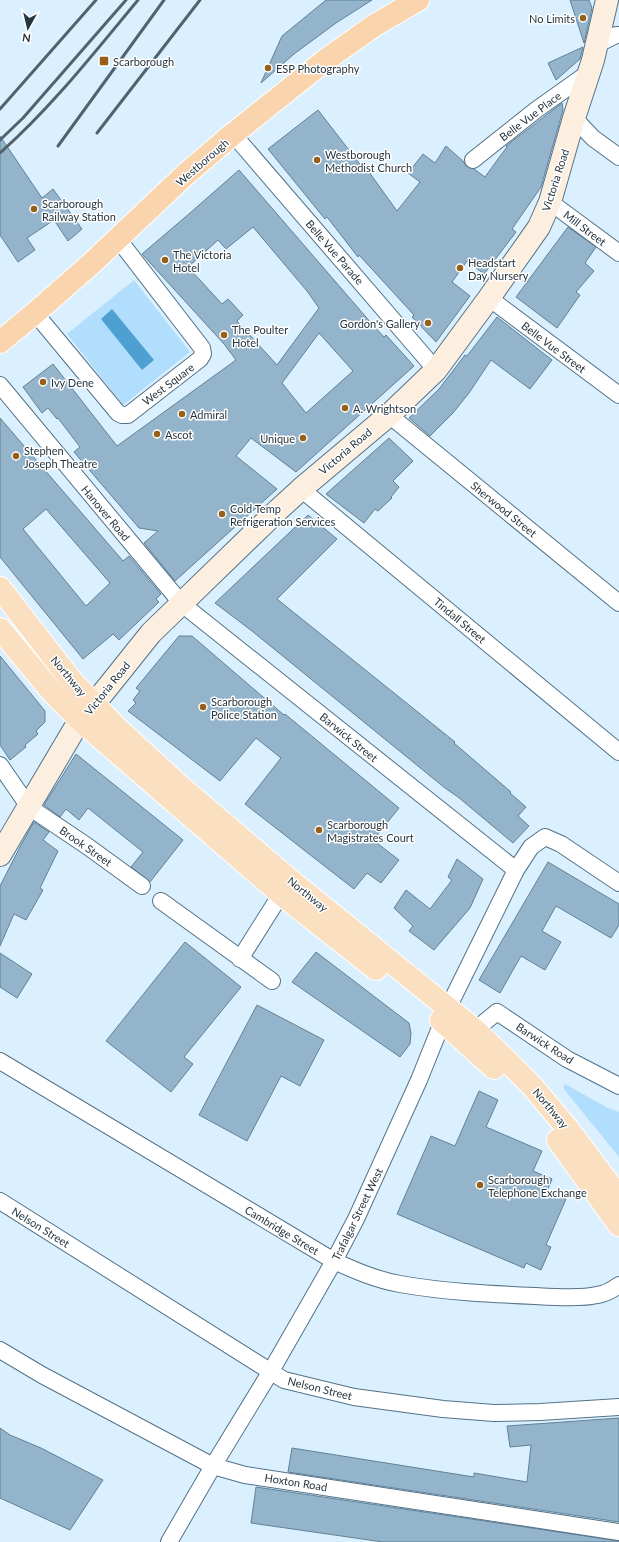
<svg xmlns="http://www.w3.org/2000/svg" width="619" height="1542" viewBox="0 0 619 1542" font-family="Lato,sans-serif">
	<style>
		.green { fill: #b1defc }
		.water { fill: #4ea0d2 }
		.building { fill: #93b4cb; stroke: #618196; fill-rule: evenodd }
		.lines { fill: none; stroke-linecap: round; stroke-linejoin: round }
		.minor-casing { stroke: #537287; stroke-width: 18 }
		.secondary-casing { stroke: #537287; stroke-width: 24 }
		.primary-casing { stroke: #fff; stroke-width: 24 }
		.trunk-casing { stroke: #fff; stroke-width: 24 }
		.minor { stroke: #fff; stroke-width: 16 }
		.secondary { stroke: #fdefe0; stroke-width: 22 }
		.primary { stroke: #fbdfc1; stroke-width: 22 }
		.trunk { stroke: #fad4ac; stroke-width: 22 }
		.rail { stroke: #52626c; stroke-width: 3 }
		.poi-dot { fill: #976019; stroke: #fff; stroke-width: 1.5 }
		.labels { text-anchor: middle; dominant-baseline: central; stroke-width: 3; stroke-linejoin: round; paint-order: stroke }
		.poi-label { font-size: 11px; fill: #27353e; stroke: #fff; text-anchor: start }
		.street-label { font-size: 11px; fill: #27353e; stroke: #fff }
	</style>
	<rect width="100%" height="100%" fill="#dbf0ff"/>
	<!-- green -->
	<path class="green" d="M134,280L190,352L123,405L67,334Z
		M565,1084L608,1108L619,1112V1157L563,1088Z"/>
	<!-- water -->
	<path class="water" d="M112,309L154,360L142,370L101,319Z"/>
	<!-- building -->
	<path class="building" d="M326,0H372L336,23L294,54L261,83L282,36Z
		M570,0H589L592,8L584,43Z
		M583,47L580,59L556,80L548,63Z
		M562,103L563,110L541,187L512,229L516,232L484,274L467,261L452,282L470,296L436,342L412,317L414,315L359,255L358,257L327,217L325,219L268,149L318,110L366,172H369L397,211L420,182L408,173L423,154L435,163L446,146L464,162L466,166L474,169L485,177L498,159L507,147L506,146Z
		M0,136L42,198L53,189L82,229L68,241L54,220L27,238L35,250L18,262L0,235Z
		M239,170L372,324L384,337L386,335L414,366L296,472L251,438L236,456L277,489L175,581L144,543L158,531L139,528L74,452L80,447L58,418L57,419L48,408L42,413L23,387L53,364L117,446L236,360L224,344L142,254L190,213ZM253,227L307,291L319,308L277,365L237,321L243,315L228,299L222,304L188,267L218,240L226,249ZM319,333L353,371L306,413L282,383Z
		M568,227L596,247L585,263L594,271L576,292L580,295L557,328L516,297Z
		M497,317L552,360L530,389L491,360L469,393L453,413L430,436L409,418L439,389L465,355L467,356Z
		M0,418L123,561L129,556L161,594L156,599L159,602L119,640L113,634L83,659L0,557ZM46,509L110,583L86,606L23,529Z
		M389,438L413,461L393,481L399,487L391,497L392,498L378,511L375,509L364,523L326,494Z
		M308,515L337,539L277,599L455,742L454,743L511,792L510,793L526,807L518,816L529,826L513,843L458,797L445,788L252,631L215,603Z
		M179,636H192L284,715L285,714L399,808L373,840L399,860L381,883L367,873L354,889L245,804L281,758L256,738L220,781L128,711L136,703L133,700L140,691L136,688Z
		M0,656L45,711V722L36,731L38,734L25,745L26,747L10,760L0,745Z
		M76,754L183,840L150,882L131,867L143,852L88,808L79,820L66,809L60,817L44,805Z
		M34,822L49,832L43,840L58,851L40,888L43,890L26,920L14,914L0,946V886L21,845Z
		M457,859L483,879L470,908L434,950L409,931L413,926L394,908L406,890L430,909L452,880L448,877Z
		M548,862L619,904V925L611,938L556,906L542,931L561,942L545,970L521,956L500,993L479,980Z
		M185,942L241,987L184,1057L193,1064L171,1092L106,1041Z
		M316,952L409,1023L411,1033L410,1044L400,1057L292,982Z
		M0,953L32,974L17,998L0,987Z
		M257,1005L324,1040L300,1086L281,1076L247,1141L199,1115Z
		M479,1091L498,1100L486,1127L542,1151L533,1171L552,1179L547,1191L566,1199L546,1245L551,1247L541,1270L526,1263L524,1268L397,1214L431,1136L455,1146Z
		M619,1418V1522L288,1472L292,1448L474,1477V1473L527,1482L531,1445L510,1447L507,1426Z
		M0,1428L10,1435L41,1448L103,1480L70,1530L0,1498Z
		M256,1487L619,1541V1542H383L251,1523Z"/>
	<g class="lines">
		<defs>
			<path id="minor" d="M596,45L616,35H619
				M574,118L593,138L619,157
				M233,134L436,370
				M473,160L536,110L588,73
				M550,202L619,253
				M489,298L619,395
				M35,313L118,413L122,415H128L200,359L203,354L202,348L118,239
				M0,385L182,604L516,870
				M389,415L619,603
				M301,489L619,752
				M0,765L29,807L87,846L142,886
				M161,901L272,981
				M240,959L286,886
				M475,1030L497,1012L567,1059L619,1086
				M0,1061L334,1261C356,1271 377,1280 400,1284C445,1292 491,1294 536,1296C553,1297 582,1299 597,1295C605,1294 612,1290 619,1285
				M0,1201L284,1380L354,1397L443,1409L494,1413L540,1412L619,1407
				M0,1350L42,1375L213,1466L245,1475L619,1532
				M169,1542L213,1466L271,1371L334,1261L356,1219L419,1080L448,1008L516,870L531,847L545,837L561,844L619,883"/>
			<path id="secondary" d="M0,855L75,728L151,633L278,510L301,489L389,415L436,370L489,298L539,227L550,202L574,118L593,60L607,0"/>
			<path id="primary" d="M0,588L71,680L117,728L180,786L290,880L475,1030L507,1061L532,1086L568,1129L619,1197
				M0,629L53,693L81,721L281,894L376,969
				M441,1020L494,1068
				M558,1140L619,1225"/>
			<path id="trunk" d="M0,342L35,313L92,263L186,174L233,134L327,59L375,25L418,0"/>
		</defs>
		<!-- minor casing -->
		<use href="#minor" class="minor-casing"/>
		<!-- secondary casing -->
		<use href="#secondary" class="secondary-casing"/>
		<!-- primary casing -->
		<use href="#primary" class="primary-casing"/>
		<!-- trunk casing -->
		<use href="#trunk" class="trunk-casing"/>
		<!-- minor -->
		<use href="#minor" class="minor"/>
		<!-- secondary -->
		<use href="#secondary" class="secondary"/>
		<!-- primary -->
		<use href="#primary" class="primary"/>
		<!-- trunk -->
		<use href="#trunk" class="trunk"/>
		<!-- rail -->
		<path class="rail" d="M0,109L96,0
			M97,133L200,0
			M0,140L23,118L126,0
			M58,146L164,0
			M0,153C51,108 94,53 138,0"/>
	</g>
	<!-- markers -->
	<g class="poi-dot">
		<circle cx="583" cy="18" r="4"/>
		<rect x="99" y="56" width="10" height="10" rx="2"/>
		<circle cx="268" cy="68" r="4"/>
		<circle cx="317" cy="160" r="4"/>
		<circle cx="34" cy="209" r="4"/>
		<circle cx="165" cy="260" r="4"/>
		<circle cx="460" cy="268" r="4"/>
		<circle cx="428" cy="323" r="4"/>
		<circle cx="224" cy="335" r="4"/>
		<circle cx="43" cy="382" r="4"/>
		<circle cx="345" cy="408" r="4"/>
		<circle cx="182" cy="414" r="4"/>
		<circle cx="157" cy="434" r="4"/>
		<circle cx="303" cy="438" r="4"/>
		<circle cx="16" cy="456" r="4"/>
		<circle cx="222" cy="514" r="4"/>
		<circle cx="203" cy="707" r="4"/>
		<circle cx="319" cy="830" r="4"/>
		<circle cx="480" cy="1185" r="4"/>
	</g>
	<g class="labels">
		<!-- poi labels -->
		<g class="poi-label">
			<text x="575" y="18" text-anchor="end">No Limits</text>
			<text x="113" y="61">Scarborough</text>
			<text x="276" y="68">ESP Photography</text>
			<text x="325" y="154">Westborough<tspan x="325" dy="13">Methodist Church</tspan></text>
			<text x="42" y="203">Scarborough<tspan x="42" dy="13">Railway Station</tspan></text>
			<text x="173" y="254">The Victoria<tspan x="173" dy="13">Hotel</tspan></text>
			<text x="468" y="262">Headstart<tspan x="468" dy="13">Day Nursery</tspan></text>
			<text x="420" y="323" text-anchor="end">Gordon's Gallery</text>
			<text x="232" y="329">The Poulter<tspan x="232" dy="13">Hotel</tspan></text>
			<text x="51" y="382">Ivy Dene</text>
			<text x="353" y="408">A. Wrightson</text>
			<text x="190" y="414">Admiral</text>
			<text x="165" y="434">Ascot</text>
			<text x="295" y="438" text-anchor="end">Unique</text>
			<text x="24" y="450">Stephen<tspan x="24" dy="13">Joseph Theatre</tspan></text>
			<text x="230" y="508">Cold Temp<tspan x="230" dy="13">Refrigeration Services</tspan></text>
			<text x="211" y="701">Scarborough<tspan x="211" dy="13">Police Station</tspan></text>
			<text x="327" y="824">Scarborough<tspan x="327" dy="13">Magistrates Court</tspan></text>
			<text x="488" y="1179">Scarborough<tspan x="488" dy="13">Telephone Exchange</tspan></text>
		</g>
		<!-- street labels -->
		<g class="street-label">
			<text transform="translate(530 116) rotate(-37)">Belle Vue Place</text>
			<text transform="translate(202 162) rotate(-41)">Westborough</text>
			<text transform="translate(555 180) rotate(-72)">Victoria Road</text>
			<text transform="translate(585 228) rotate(37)">Mill Street</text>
			<text transform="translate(335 252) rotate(49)">Belle Vue Parade</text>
			<text transform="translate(554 347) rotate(37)">Belle Vue Street</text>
			<text transform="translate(168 384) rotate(-37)">West Square</text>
			<text transform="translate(345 451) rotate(-40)">Victoria Road</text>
			<text transform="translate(504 509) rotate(39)">Sherwood Street</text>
			<text transform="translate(106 513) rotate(50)">Hanover Road</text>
			<text transform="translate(460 620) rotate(40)">Tindall Street</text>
			<text transform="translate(69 676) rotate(50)">Northway</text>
			<text transform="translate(107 688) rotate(-51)">Victoria Road</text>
			<text transform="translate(349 737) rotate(39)">Barwick Street</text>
			<text transform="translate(86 846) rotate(35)">Brook Street</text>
			<text transform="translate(308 894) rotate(39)">Northway</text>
			<text transform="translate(545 1043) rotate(33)">Barwick Road</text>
			<text transform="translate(551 1108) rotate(50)">Northway</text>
			<text transform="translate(357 1214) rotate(-64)">Trafalgar Street West</text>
			<text transform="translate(41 1227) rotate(32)">Nelson Street</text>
			<text transform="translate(282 1230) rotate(31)">Cambridge Street</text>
			<text transform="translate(320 1388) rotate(14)">Nelson Street</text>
			<text transform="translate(296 1482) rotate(9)">Hoxton Road</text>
		</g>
	</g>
	<!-- north arrow -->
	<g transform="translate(28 28) rotate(188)" stroke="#ffffff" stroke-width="3" paint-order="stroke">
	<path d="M0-3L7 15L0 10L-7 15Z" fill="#27353e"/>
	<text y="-6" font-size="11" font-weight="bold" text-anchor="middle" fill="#27353e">N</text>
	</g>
</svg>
